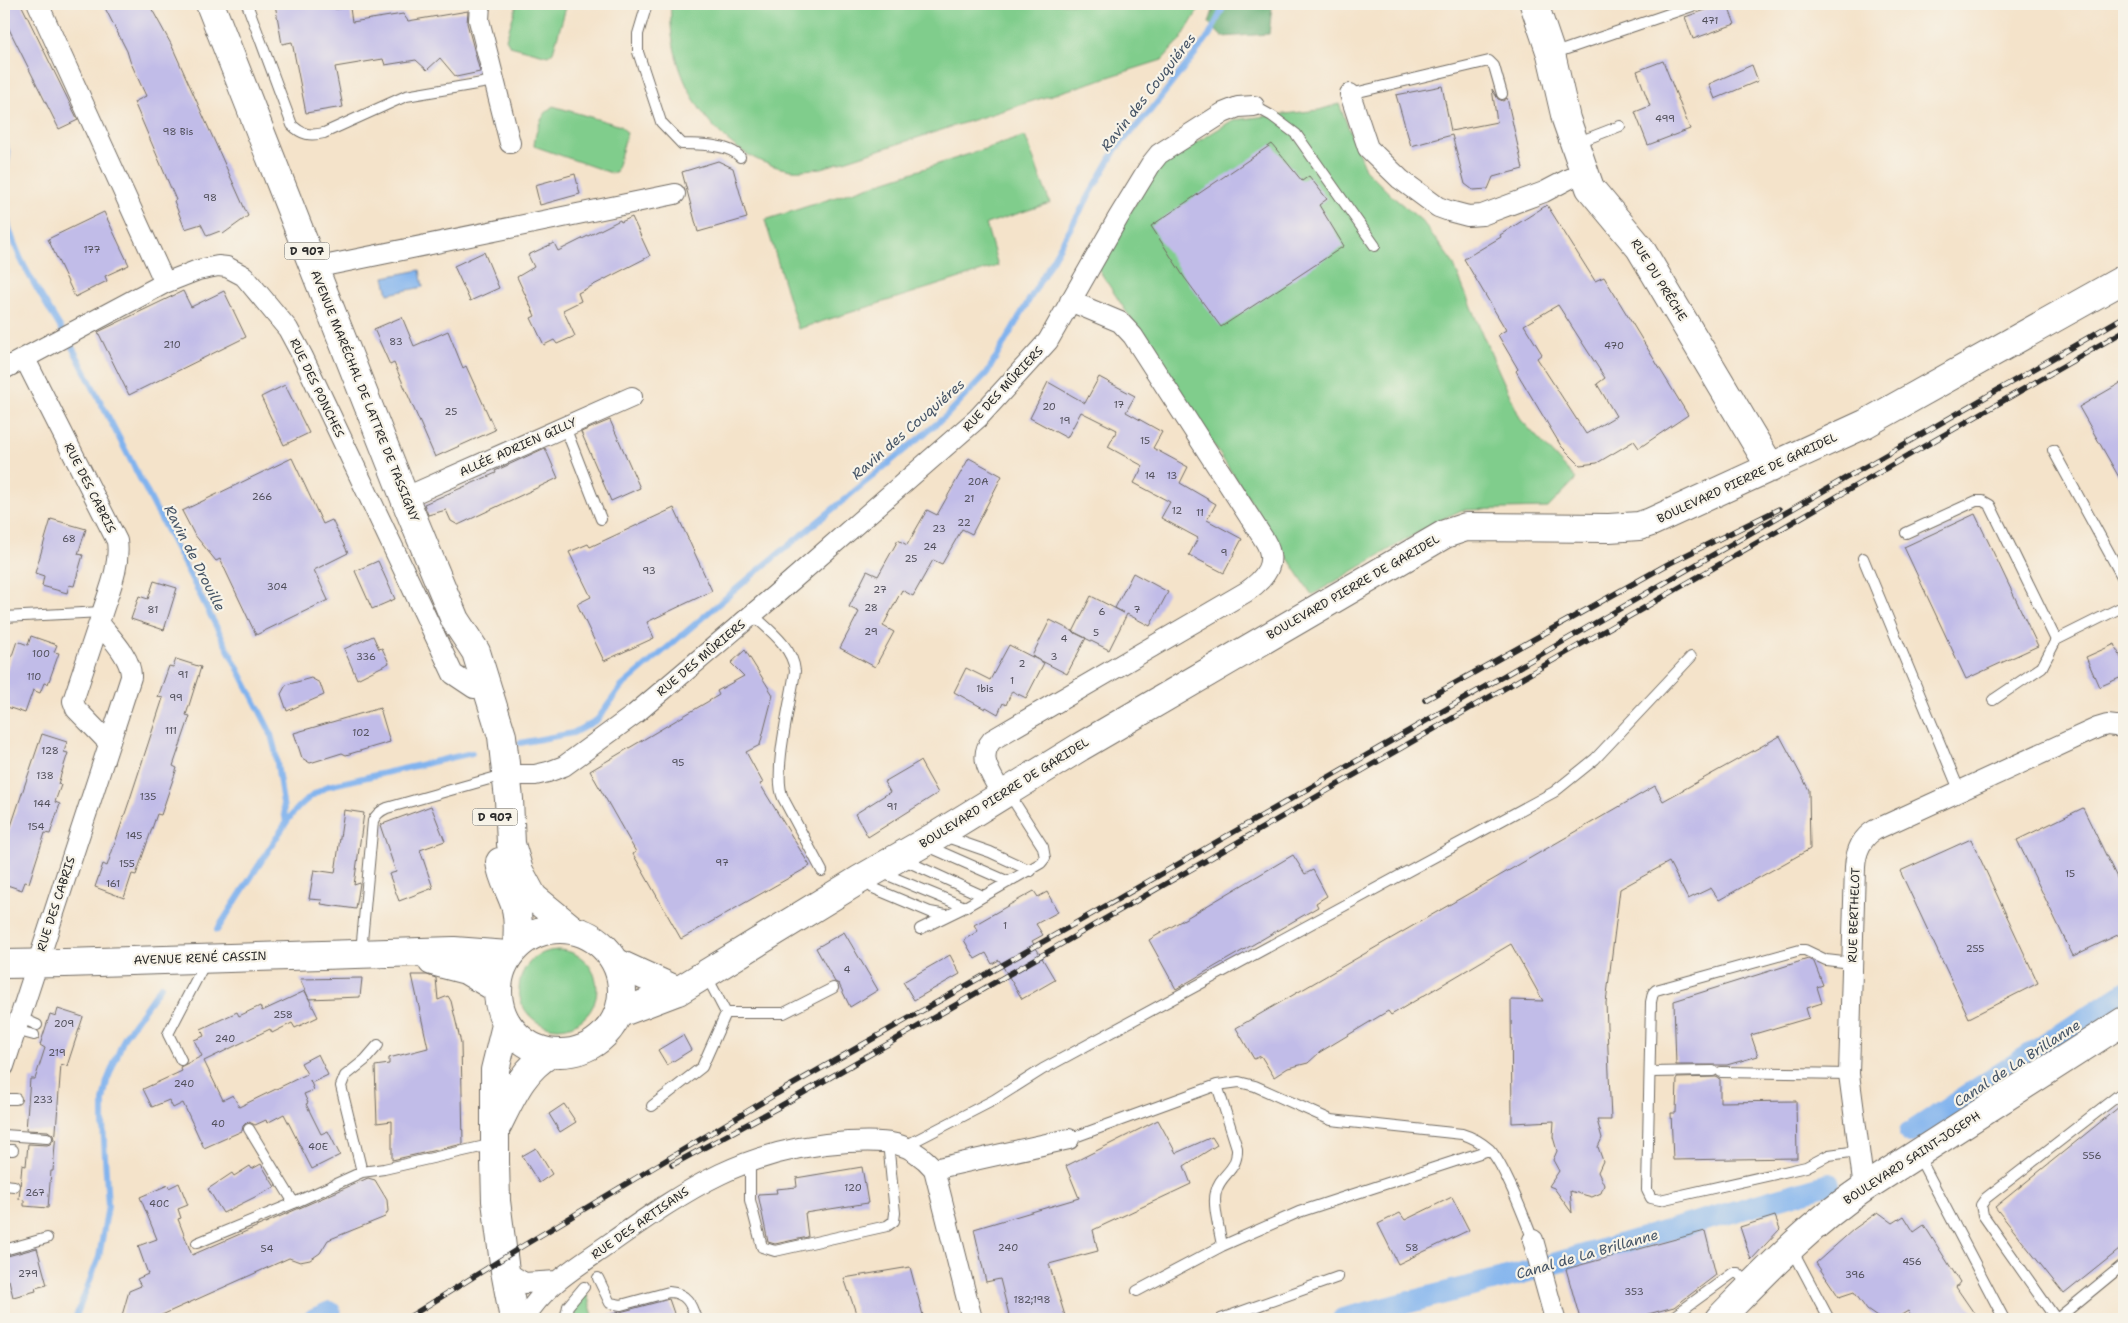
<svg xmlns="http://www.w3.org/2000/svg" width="2128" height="1323" viewBox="0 0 2128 1323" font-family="'Shantell Sans',sans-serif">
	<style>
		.green { fill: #80cd8c; stroke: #567c5c }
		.forest { fill: #68b078; stroke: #4a6e52 }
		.water { fill: #81b3ee; stroke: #566f8c }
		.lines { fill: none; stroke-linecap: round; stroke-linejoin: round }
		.stream { stroke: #81b3ee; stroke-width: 6 }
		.canal { stroke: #81b3ee; stroke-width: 22 }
		.building { fill: #c1bce8; fill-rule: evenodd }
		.lane-casing { stroke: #716b63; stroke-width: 12 }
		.street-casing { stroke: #716b63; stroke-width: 22 }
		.secondary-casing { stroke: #716b63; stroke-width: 30 }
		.primary-casing { stroke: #716b63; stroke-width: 30 }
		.lane { stroke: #fff; stroke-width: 10 }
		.street { stroke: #fff; stroke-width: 20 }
		.secondary { stroke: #fff; stroke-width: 28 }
		.primary { stroke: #fff; stroke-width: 28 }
		.rail-casing { stroke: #2b2b2b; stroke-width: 5.5 }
		.rail { stroke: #f7f3e8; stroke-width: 4; stroke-dasharray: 11; stroke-linecap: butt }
		.labels { text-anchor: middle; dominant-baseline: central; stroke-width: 4.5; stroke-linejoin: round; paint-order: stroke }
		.number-label { font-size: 10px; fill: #504f5a }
		.shield { fill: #f7f3e8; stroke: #686764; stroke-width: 1 }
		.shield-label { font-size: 11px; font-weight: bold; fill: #2b2b2b }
		.street-label { font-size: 12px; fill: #2b2b2b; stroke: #f7f3e8 }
		.water-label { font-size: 14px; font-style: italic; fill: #455466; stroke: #f7f3e8 }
	</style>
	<rect width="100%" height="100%" fill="#f7f3e8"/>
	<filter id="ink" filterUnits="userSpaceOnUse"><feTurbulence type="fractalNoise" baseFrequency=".02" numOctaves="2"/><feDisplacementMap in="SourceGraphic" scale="10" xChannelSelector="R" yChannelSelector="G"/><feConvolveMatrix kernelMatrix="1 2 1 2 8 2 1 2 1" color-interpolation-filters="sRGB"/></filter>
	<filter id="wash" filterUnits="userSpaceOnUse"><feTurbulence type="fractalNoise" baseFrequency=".0096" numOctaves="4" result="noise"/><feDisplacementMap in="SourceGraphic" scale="20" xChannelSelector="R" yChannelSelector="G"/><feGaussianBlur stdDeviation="1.12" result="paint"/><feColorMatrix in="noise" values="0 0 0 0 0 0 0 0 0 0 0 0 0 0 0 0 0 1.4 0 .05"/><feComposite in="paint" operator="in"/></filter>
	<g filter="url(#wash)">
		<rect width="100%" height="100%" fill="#f4e3ca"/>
		<!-- green -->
		<path class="green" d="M517,4H567L553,52L548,56L510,46L506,39Z
			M671,4H1202L1181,39L1162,60L822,168C812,169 801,171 791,170C715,158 666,77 671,4Z
			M1339,104L1365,169L1393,197L1422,221L1453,263L1483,336L1521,420L1576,479L1548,508L1462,510L1436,522L1312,595L1097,267L1158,166L1233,120L1319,110Z
			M553,106L621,126L627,133L616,172L611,173L534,146C535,132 541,114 553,106Z
			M1025,136L1050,203L986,224L998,266L798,329L765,220Z
			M519 989a39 39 0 1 1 78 0a39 39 0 1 1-78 0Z
			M587,1294L594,1319H573L576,1302Z"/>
		<!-- forest -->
		<path class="forest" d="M1215,4H1275L1272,6L1269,34L1222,37L1209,23Z"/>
		<!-- water -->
		<path class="water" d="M420,270L423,287L388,294L384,277Z"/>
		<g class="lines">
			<!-- stream -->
			<path class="stream" d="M4,142L8,154L4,183
				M4,199C8,258 51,306 78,358C142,482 206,607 270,731L275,750L286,823L217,930
				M520,743L573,733L597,720L621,687L755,573L946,416L987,373L1116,149L1151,110L1202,45L1210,34L1225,4
				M286,823C298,805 310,796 328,786L472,753
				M75,1319L99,1257L108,1206L103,1124V1101L107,1081L125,1036L161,986"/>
			<!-- canal -->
			<path class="canal" d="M1910,1133L2124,993
				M314,1319L330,1312
				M1343,1319L1515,1275L1829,1184"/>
		</g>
		<g id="blocks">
			<!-- building -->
			<path class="building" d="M4,4H21L78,120L59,129L4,19Z
				M103,4H149L171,44L248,216L223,234L220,231L207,236L201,224L185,229L174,201L176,200L134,102L146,96L130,61L127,51Z
				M275,4H334L335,9L350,8L352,22L403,14L408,21L468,11L467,23L480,72L456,77L440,58L427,70L416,60L385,65L383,59L335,67L343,107L306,113L292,42L282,44Z
				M1723,4H1727L1735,24L1693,39L1685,17Z
				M1663,61L1690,129L1648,145L1635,112L1650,106L1637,71Z
				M1752,65L1758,81L1715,99L1709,84Z
				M1442,86L1451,131L1497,122L1492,89L1498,99L1503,101L1507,98L1523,169L1493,177L1488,189L1473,190L1465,184L1452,135L1411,146L1396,95Z
				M1272,144L1302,181L1309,176L1327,199L1319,205L1344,246L1221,327L1184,277L1151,226Z
				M718,161L733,168L747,218L698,232L682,172Z
				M575,174L580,194L540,205L535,185Z
				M1547,205L1595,281L1604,277L1688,415L1639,448L1634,441L1597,463L1580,465L1561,446L1516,371L1518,369L1498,335L1506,330L1464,259L1501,237L1500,235ZM1558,305L1605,378L1597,384L1616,416L1586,434L1537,358L1542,354L1524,325Z
				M104,212L129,265L105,276L107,281L75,297L48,239Z
				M632,217L650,256L578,293L581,301L563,310L575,336L557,344L554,340L544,345L531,318L535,316L517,277L534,267L528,255L554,243L558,251L620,220L621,222Z
				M484,252L499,288L470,301L454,266Z
				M183,291L191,307L224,291L246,337L129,395L98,332Z
				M402,317L414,346L448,331L463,368L466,366L495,430L435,457L394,363L390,365L374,329Z
				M1099,377L1135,396L1126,412L1162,432L1153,448L1188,467L1180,483L1216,504L1207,520L1242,539L1224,573L1189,555L1198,538L1161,518L1170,502L1134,483L1143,466L1108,447L1117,430L1081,412L1067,438L1030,418L1048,382L1085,403Z
				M2124,381V486L2079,407Z
				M285,385L309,433L284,445L261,397Z
				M610,420L640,488L611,501L581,432Z
				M545,448L558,478L458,525L451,521L446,510L428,515L424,504L496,473L495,471Z
				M292,458L323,524L332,520L348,553L314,570L328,600L256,635L220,559L216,561L194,534L182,511Z
				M969,458L1002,476L972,534L962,529L942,564L933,560L913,596L902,590L883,626L894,632L875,667L840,648L859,612L849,607L867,571L878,576L898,540L907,545L927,510L937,515Z
				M674,508L712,591L647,622L654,638L604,661L577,604L591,597L569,552L588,544L590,547Z
				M1975,514L2038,646L1966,679L1904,547Z
				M51,519L86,529L78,554L83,555L74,586L69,585L67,593L42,586L44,576L35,573Z
				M378,561L395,599L372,609L355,571Z
				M1133,573L1168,592L1150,626L1127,614L1109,650L1073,632L1091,596L1124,613L1115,608Z
				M154,581L177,588L164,630L131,619L139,596L148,599Z
				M1050,620L1086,638L1067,674L1032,656Z
				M31,636L57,645L54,652L59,653L48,684L44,683L40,693L33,690L25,713L4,706V679L17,641L28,645Z
				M373,636L379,649L382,648L389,663L357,679L344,649Z
				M2115,644L2124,665V676L2099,687L2086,657Z
				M1009,645L1044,663L1026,698L1012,691L1006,705L1003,703L998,714L986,707L985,709L954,692L966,668L990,680Z
				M745,650L773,695L760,745L746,752L763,783L760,784L810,866L681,939L633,854L636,852L590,771L719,695L717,691L744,676L731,663Z
				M176,659L201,667L186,715L190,716L173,766L177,768L169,791L161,815L157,814L136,875L132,874L124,898L95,887L103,864L107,866L129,802L163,698L158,697L169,666L173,667Z
				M311,678L320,683L324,695L287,711L281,694L286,685Z
				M380,708L390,742L346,755L342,753L310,763L302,758L294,733Z
				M42,734L67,742L64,752L68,753L58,784L61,785L55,802L60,804L50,834L45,833L29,883L25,882L22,890L4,884V830L9,832Z
				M1780,736L1809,790L1810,849L1719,900L1711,888L1688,899L1669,862L1620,889L1606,1003L1611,1120H1597L1602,1138L1598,1147L1603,1161L1598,1172L1604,1185L1601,1193L1592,1197L1570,1191L1572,1213L1554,1188L1549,1186L1559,1171L1553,1160L1557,1151L1553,1137L1554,1121L1512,1123L1511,1000L1543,1001L1511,944L1391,1015L1388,1011L1320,1052L1308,1063L1288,1068L1274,1077L1261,1056L1254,1059L1236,1028L1655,786L1663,801Z
				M920,761L938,793L868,837L855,814L890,792L884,782Z
				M431,806L445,841L420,850L433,888L399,901L389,874L396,872L380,825Z
				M2083,808L2124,892V932L2073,956L2017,840Z
				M344,810L364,813L354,885L360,883L356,909L321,904L322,900L309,899L314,870L335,873Z
				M1971,839L2038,983L1969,1018L1900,871Z
				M1293,855L1305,874L1313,870L1327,896L1316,903L1318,907L1176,989L1149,940Z
				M1034,891L1038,897L1047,892L1058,912L1036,924L1043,935L1032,941L1055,980L1022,999L999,960L992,964L986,953L975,959L964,940L978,931L974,925Z
				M844,932L878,990L850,1007L839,984L835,982L816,948Z
				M950,955L960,974L914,1000L903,982Z
				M1808,959L1814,962L1823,985L1817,987L1822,1003L1806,1008L1809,1018L1751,1035L1758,1056L1727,1065H1676L1674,1001Z
				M412,975H427L436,978L438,1000L448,996L451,1001L461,1043L463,1144L392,1160V1121L377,1123L375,1066L389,1064V1058L428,1048Z
				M362,978L360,997L309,999L300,979Z
				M305,991L318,1017L295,1028L292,1023L272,1033L270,1029L204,1061L223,1100L233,1095L239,1107L307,1074L301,1063L318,1054L328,1075L311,1083L310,1080L314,1090L304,1094L308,1103L306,1104L321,1134L328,1131L340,1155L312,1169L284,1114L267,1123L266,1120L255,1125L249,1122L246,1123L243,1126L242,1131L204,1148L183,1103L173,1108L169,1100L152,1107L143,1089L182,1071L180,1067L202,1056L194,1040L204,1036L201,1029L237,1012L239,1016L260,1006L262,1011Z
				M58,1009L83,1017L67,1066L61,1064L53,1171H51L48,1208L24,1206V1200L19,1199L22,1165L26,1166L28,1144L47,1145L50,1144L54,1139L53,1135L48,1131L26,1130L30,1079H35L45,1048L40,1045L50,1014L56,1016Z
				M683,1035L691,1050L667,1065L658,1050Z
				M1716,1077L1720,1079V1102L1796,1101L1797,1158L1673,1160L1671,1113H1676L1677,1078Z
				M2124,1103V1246L2064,1294L1995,1207Z
				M564,1104L576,1122L560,1132L549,1114Z
				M1158,1120L1176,1153L1212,1137L1217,1145L1184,1166L1191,1184L1093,1230L1098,1251L1049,1264L1066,1319H1010L1000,1279L986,1282L974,1229L1079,1198L1066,1166Z
				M536,1148L552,1174L539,1183L522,1156Z
				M261,1164L275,1187L223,1213L208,1189L232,1173L234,1176L250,1166L252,1169Z
				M862,1167L868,1203L805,1213L808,1237L775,1244L768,1242L758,1194L777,1193L776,1189L797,1187L796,1178Z
				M368,1178L375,1180L387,1200L388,1211L385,1217L328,1240L320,1253L310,1260L300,1262L289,1258L153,1319H121L129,1291L141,1286L137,1279L148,1274L138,1246L157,1239L140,1197L168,1185L169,1188L179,1183L188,1205L178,1209L181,1218L178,1219L192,1255Z
				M1452,1197L1469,1230L1398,1264L1378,1224L1400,1213L1405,1220Z
				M1878,1212L1893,1223L1904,1216L1914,1232L1924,1225L1960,1282L1956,1287L1978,1319H1914L1908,1311L1895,1319H1880L1867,1310L1854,1292L1839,1297L1816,1263L1854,1229Z
				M1775,1216L1780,1229L1751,1260L1740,1227Z
				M1705,1231L1716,1275L1674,1307L1630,1319H1580L1566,1269Z
				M37,1248L47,1285L35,1288L36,1291L13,1297L9,1280L4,1281V1257Z
				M910,1267L924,1319H858L844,1278Z
				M669,1299L676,1319H610L609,1315Z"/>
		</g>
	</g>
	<g filter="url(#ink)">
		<use href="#blocks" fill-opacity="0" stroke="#716b63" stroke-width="1"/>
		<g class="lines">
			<defs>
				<path id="lane" d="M247,4L292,125C302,135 310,136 324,133L406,96L494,81
					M647,4L638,34V52L661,122L682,144C697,144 730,144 740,157
					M1552,54L1698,4
					M1350,94L1489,61L1494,66L1502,94
					M1254,106L1272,116L1296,134L1375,246
					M1576,143L1620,126
					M565,427L601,519
					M2053,450L2124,580
					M1906,533L1976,501H1983L1990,505L2056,640
					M1863,558L1960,792
					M752,614C769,630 793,647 795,671C791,701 772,773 783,798L822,871
					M4,617L102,612
					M1993,700L2042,667L2056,640L2124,606
					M944,836L990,852L1031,871
					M925,845L1009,882
					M902,859L983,896
					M880,872L965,907
					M867,876L873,888L930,912L946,915
					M920,929L965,907L1041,863L1045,858L1043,847L1008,792
					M361,952L373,821C376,814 380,811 387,808L493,778
					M1852,963L1826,960L1805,950H1800L1656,990L1653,993L1651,1002L1647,1190L1651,1198L1660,1200L1806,1167L1829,1155L1858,1151
					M726,1013H784L833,988
					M19,1017L37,1025
					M15,1030L34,1035
					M378,1045L365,1060L345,1076L341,1086L362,1172L384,1169L494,1144
					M181,1060L168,1034L206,961
					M1650,1072L1713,1071
					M1721,1072L1849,1074
					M1217,1085L1237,1148C1238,1172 1220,1173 1216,1192C1212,1205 1220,1231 1222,1246L1299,1212L1489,1150
					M4,1099H16
					M652,1106L702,1067L726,1013L706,975
					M249,1129L294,1203L362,1172
					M4,1135L47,1138
					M1069,1139L1217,1085L1239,1082L1255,1086L1331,1120L1462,1134C1472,1137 1481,1142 1489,1149C1503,1162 1525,1219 1533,1240
					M905,1146L994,1100L1043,1069L1554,792L1595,759L1691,657
					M4,1150H13
					M1918,1155L2004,1319
					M750,1160V1200L761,1243L762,1247L775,1251L887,1226L894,1221L895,1213L888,1142
					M4,1185L14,1186
					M197,1243L294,1203
					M1792,1249L1829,1319
					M4,1250L47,1238
					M598,1278L610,1303L621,1305L669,1292C687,1293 691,1304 696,1319
					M1137,1291L1222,1246
					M565,1319L568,1306L584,1287
					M1221,1319L1338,1277
					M1670,1319L1733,1273H1738L1750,1286
					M2056,1319L1983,1215L1981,1205L1986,1198L2124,1091
					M2057,1319L2124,1264"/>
				<path id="street" d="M38,4L165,283
					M480,4L479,20L510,143
					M1350,94L1368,148L1400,179L1438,207L1449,211L1468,216L1482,215L1544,192L1584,171
					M314,268L675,194
					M25,359L117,541C121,569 106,597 99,623
					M4,369L165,283L198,270L218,266L227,267L244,276L288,329L303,357L453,674L474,688
					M404,498L632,397
					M507,775H535L548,772L564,766L635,714L774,596L978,418L1048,341L1118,218L1151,164L1159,154L1223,113L1238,107L1254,106
					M1002,795C993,776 976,759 992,740L1246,592C1265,579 1278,563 1265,541L1133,336L1120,322L1070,301
					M4,1066L131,677C132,658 110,637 99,623L73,701L76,709L109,743
					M934,1169L972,1319
					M1864,1188L1849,1074L1855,867C1856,851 1861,838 1875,830L2097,728L2107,725L2124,727
					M1533,1240L1555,1319
					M505,1271L524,1283L557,1281
					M524,1319C543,1286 578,1266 609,1244C690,1187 746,1148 848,1142C885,1140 909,1140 934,1169L1069,1139"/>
				<path id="secondary" d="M1534,4L1551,54L1566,119L1590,188L1640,248L1771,468
					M432,961L466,970L498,989
					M617,963L678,991
					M4,964L65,963L454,951L508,955
					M620,1013L678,991L859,880L939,834L1080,747L1445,534L1466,527L1609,528L1639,526L1651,522L1865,424L2124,279
					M1719,1319C1765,1272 1809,1225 1864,1188L2124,1021"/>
				<path id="primary" d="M210,4L409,509L455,620L476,652L502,736L509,799L511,844L519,871L533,897L572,929
					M500,862C502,878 510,890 515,905C519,918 518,932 517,945
					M498 991a62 62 0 1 1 124 0a62 62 0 1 1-124 0Z
					M506,1025L495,1070V1162L496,1201L505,1271L514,1319
					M498,1124C512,1096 523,1069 551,1053"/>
			</defs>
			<!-- lane casing -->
			<use href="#lane" class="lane-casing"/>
			<!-- street casing -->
			<use href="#street" class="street-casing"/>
			<!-- secondary casing -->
			<use href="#secondary" class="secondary-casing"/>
			<!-- primary casing -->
			<use href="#primary" class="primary-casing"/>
			<!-- lane -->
			<use href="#lane" class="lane"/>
			<!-- street -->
			<use href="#street" class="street"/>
			<!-- secondary -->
			<use href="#secondary" class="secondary"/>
			<!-- primary -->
			<use href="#primary" class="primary"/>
			<defs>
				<path id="rail" d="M1425,700L1670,563L1779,509
					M672,1165L777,1108L2124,331
					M406,1319L521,1247L776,1094L1118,899L2124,317"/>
			</defs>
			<!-- rail casing -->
			<use href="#rail" class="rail-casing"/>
			<!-- rail -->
			<use href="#rail" class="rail"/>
		</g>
	</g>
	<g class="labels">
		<!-- number labels -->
		<g class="number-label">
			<text x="1710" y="20">471</text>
			<text x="1665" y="118">499</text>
			<text x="178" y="131">98 Bis</text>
			<text x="210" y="197">98</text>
			<text x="92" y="249">177</text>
			<text x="396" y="341">83</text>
			<text x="172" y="344">210</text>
			<text x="1614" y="345">470</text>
			<text x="1119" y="404">17</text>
			<text x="1049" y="406">20</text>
			<text x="451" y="411">25</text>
			<text x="1065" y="420">19</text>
			<text x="1145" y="440">15</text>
			<text x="1150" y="475">14</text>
			<text x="1172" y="475">13</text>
			<text x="978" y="481">20A</text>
			<text x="262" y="496">266</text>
			<text x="969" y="498">21</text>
			<text x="1177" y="510">12</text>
			<text x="1200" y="512">11</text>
			<text x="964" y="522">22</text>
			<text x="939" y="528">23</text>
			<text x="69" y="538">68</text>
			<text x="930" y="546">24</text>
			<text x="1224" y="552">9</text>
			<text x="911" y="558">25</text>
			<text x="649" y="570">93</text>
			<text x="277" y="586">304</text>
			<text x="880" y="589">27</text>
			<text x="871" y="607">28</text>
			<text x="153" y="609">81</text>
			<text x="1137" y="609">7</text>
			<text x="1102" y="611">6</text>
			<text x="871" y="631">29</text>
			<text x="1096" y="632">5</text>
			<text x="1064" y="638">4</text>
			<text x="41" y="653">100</text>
			<text x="366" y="656">336</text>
			<text x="1054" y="656">3</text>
			<text x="1022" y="663">2</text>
			<text x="183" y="674">91</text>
			<text x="34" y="676">110</text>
			<text x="1012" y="680">1</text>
			<text x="985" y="688">1bis</text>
			<text x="176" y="697">99</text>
			<text x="171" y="730">111</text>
			<text x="361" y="732">102</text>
			<text x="50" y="750">128</text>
			<text x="678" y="762">95</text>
			<text x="45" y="775">138</text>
			<text x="148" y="796">135</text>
			<text x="42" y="803">144</text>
			<text x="892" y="806">91</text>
			<text x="36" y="826">154</text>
			<text x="134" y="835">145</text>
			<text x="722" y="862">97</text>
			<text x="127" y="863">155</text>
			<text x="2070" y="873">15</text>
			<text x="113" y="883">161</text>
			<text x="1005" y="925">1</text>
			<text x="1975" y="948">255</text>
			<text x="847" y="969">4</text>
			<text x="283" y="1014">258</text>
			<text x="64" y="1023">209</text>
			<text x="225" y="1038">240</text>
			<text x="57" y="1052">219</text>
			<text x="184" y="1083">240</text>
			<text x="43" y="1099">233</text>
			<text x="218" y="1123">40</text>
			<text x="318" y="1146">40E</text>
			<text x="2092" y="1155">556</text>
			<text x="853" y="1187">120</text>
			<text x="35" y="1192">267</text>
			<text x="159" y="1203">40C</text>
			<text x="1008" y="1247">240</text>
			<text x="1412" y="1247">58</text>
			<text x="267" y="1248">54</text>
			<text x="1912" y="1261">456</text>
			<text x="28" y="1273">279</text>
			<text x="1855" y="1274">396</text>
			<text x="1634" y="1291">353</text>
			<text x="1032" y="1299">182;198</text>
		</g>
		<!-- shield labels -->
		<g class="shield">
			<rect x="284.5" y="242.5" width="45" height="17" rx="4"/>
			<rect x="472.5" y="808.5" width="45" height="17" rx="4"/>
		</g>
		<g class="shield-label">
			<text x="307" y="251">D 907</text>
			<text x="495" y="817">D 907</text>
		</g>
		<!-- street labels -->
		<g class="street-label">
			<text transform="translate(1659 280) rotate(58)">RUE DU PRÊCHE</text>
			<text transform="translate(317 388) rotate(64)">RUE DES PONCHES</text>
			<text transform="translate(1003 389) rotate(-47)">RUE DES MÛRIERS</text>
			<text transform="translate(365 396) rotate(68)">AVENUE MARÉCHAL DE LATTRE DE TASSIGNY</text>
			<text transform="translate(518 447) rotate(-24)">ALLÉE ADRIEN GILLY</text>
			<text transform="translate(1747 478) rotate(-25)">BOULEVARD PIERRE DE GARIDEL</text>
			<text transform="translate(90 488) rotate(63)">RUE DES CABRIS</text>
			<text transform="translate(1353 587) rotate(-30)">BOULEVARD PIERRE DE GARIDEL</text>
			<text transform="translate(701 658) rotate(-40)">RUE DES MÛRIERS</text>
			<text transform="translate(1004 793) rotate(-32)">BOULEVARD PIERRE DE GARIDEL</text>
			<text transform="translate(56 904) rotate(-72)">RUE DES CABRIS</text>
			<text transform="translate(1854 915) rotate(-88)">RUE BERTHELOT</text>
			<text transform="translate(200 958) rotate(-2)">AVENUE RENÉ CASSIN</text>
			<text transform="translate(1912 1158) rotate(-33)">BOULEVARD SAINT-JOSEPH</text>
			<text transform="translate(640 1223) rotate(-35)">RUE DES ARTISANS</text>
		</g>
		<!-- water labels -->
		<g class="water-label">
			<text transform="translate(1148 92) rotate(-52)">Ravin des Couquiéres</text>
			<text transform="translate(908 429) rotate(-41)">Ravin des Couquiéres</text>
			<text transform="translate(195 558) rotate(63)">Ravin de Drouille</text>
			<text transform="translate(2017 1063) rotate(-33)">Canal de La Brillanne</text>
			<text transform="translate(1587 1254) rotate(-16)">Canal de La Brillanne</text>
		</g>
	</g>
	<!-- margin -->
	<rect width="2128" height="1323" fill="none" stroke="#f7f3e8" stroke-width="20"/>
</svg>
